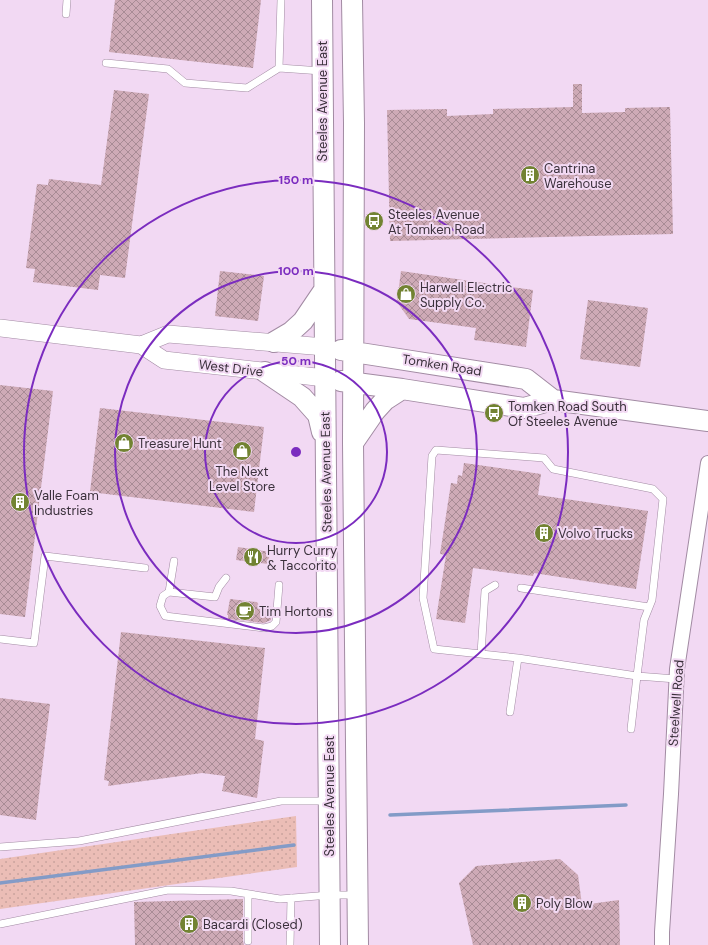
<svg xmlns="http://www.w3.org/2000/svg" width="708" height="945" viewBox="0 0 708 945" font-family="'DM Sans',sans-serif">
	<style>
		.park { fill: url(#park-dots) }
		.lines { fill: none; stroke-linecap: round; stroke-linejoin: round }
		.stream { stroke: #839bc7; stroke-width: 3.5 }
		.building { fill: url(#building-cross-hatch) }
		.service-casing { stroke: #a28ba3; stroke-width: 8 }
		.minor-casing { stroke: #a28ba3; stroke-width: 16 }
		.tertiary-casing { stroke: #a28ba3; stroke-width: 18 }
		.secondary-casing { stroke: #a28ba3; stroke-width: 22 }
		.service { stroke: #fff; stroke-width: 7 }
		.minor { stroke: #fff; stroke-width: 14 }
		.tertiary { stroke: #fff; stroke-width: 17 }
		.secondary { stroke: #fff; stroke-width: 20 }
		.ring { fill: none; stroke: #7b2cbf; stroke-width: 2 }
		.labels { text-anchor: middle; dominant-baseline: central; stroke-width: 4; stroke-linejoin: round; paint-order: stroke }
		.street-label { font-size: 13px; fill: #3b313c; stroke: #f2d9f3 }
		.poi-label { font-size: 13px; fill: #3b313c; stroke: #f2d9f3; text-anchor: start }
		.centre { fill: #7b2cbf; stroke: #f2d9f3; stroke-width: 2 }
		.ring-label { font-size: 12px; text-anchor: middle; font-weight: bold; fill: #7b2cbf; stroke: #f2d9f3; stroke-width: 4; stroke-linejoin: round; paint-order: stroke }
	</style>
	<defs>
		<pattern id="park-dots" width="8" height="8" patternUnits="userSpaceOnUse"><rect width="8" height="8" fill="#ebbdb6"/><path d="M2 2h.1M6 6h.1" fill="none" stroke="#caa39d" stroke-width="1.8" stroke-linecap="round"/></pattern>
		<pattern id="building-cross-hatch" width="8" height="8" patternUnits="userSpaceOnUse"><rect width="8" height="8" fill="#ceaab6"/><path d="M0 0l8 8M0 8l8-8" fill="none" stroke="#a88b95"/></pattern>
	</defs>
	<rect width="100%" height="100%" fill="#f2d9f3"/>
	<!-- park -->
	<path class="park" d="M296,816L297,867L0,909V859Z"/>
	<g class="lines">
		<!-- stream -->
		<path class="stream" d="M390,815L626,805
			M0,883L294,845"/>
	</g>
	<!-- building -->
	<path class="building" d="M115,0H261L253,68L109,52Z
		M573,84H582V113L625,112V108L670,107L673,234L390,241L387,110L447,109V116L493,114V109L573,107Z
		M114,90L149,94L125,278L100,275L98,290L33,282L35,269L26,268L37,184L48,185L49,179L101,185Z
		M220,271L264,276L258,321L215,316Z
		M401,271L533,290L526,347L474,340L476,328L409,319L397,302Z
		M588,300L648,308L640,367L580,359Z
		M0,385L53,391L25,617L0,614Z
		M100,408L264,427L254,512L90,492Z
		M464,463L541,474L538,495L648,511L636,589L534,573L533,576L473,568L465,623L436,619L446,555L440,554L451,483L457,484L458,475L462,476Z
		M238,547L270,552L268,564L236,560Z
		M230,599L257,602L259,605L272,607L271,620L264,623L228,619V615H227Z
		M121,632L265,648L255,739L264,741L257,798L222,791L225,776L202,773L108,786L109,781L104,780Z
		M0,698L50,704L36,820L0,815Z
		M560,859L578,875L582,905L619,900L620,945H473L459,883L476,866Z
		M243,899V941L244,945H135L134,902Z"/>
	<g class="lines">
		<defs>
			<path id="service" d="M281,0L279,68L322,71
				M66,14L67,0
				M106,63L168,69L185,83L247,88L279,68
				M226,578L219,587L215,597L169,592L163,596L160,606L165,616L264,628L272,626L276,622L279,585
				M521,588L649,607
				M169,592L174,561
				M0,639L34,643L45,556L145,568
				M481,654L485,591L495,585
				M510,712L518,658
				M631,729L637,676L518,658L434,649L423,598L432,456L436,450L544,458L553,469L653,489L663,499L652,600L644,620L637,676L676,679
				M0,847L79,841L281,801H328
				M248,894V941
				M0,924L168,890L231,891L280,899L330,895H356
				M290,945L291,898"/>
			<path id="minor" d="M662,945V932L671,794L677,669L708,463"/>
			<path id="tertiary" d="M0,328L141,345L164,360L325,378
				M141,345L168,334L325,347"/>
			<path id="secondary" d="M322,0L330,945
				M352,0L354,123L353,443L358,945
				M274,342L291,332L303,321L324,290
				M341,350L526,379L553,400
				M265,372L302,397L318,415L322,432
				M341,381L402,389L524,408L553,400L708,421
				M353,443L375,411L385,400L402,389"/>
		</defs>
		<!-- service casing -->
		<use href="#service" class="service-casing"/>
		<!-- minor casing -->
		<use href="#minor" class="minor-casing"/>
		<!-- tertiary casing -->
		<use href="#tertiary" class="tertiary-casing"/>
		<!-- secondary casing -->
		<use href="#secondary" class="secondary-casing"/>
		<!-- service -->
		<use href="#service" class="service"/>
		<!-- minor -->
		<use href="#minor" class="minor"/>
		<!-- tertiary -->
		<use href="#tertiary" class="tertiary"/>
		<!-- secondary -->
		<use href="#secondary" class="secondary"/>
	</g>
	<!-- distance rings -->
	<g class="ring">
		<circle cx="296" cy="452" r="91"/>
		<circle cx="296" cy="452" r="181"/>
		<circle cx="296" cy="452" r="272"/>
	</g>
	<!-- icons -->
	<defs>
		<symbol id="building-disc" viewBox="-11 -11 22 22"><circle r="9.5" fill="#728332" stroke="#f2d9f3"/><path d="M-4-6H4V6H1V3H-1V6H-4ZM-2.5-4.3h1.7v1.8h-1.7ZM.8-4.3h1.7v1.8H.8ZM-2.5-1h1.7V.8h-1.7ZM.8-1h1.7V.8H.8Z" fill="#fff"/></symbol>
		<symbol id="bus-disc" viewBox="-11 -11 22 22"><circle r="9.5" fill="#728332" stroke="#f2d9f3"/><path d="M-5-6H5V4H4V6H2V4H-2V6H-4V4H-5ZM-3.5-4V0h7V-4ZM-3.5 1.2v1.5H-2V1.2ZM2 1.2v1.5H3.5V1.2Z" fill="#fff"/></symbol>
		<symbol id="shop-disc" viewBox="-11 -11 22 22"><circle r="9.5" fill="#728332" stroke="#f2d9f3"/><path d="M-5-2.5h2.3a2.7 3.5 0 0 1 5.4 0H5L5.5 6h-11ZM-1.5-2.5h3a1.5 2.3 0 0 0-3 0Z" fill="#fff"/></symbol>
		<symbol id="restaurant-disc" viewBox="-11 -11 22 22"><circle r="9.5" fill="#728332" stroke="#f2d9f3"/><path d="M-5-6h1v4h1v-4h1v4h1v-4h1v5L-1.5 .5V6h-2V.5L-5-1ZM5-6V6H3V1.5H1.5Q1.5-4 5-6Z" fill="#fff"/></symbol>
		<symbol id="cafe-disc" viewBox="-11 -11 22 22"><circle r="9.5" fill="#728332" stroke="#f2d9f3"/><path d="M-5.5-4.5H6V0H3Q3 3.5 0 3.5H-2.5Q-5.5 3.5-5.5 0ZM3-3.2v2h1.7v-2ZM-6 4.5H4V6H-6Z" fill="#fff"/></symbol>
	</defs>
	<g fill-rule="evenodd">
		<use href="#building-disc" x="519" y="164" width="22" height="22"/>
		<use href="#bus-disc" x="363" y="210" width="22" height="22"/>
		<use href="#shop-disc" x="395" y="283" width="22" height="22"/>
		<use href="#bus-disc" x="483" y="402" width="22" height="22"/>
		<use href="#shop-disc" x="113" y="432" width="22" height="22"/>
		<use href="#shop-disc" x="231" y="440" width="22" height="22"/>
		<use href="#building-disc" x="9" y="491" width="22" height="22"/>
		<use href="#building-disc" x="533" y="522" width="22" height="22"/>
		<use href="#restaurant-disc" x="242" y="546" width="22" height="22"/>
		<use href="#cafe-disc" x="234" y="600" width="22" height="22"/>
		<use href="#building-disc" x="511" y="892" width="22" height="22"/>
		<use href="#building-disc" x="178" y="913" width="22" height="22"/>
	</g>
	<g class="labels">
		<!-- street labels -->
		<g class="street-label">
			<text transform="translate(322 101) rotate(-90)">Steeles Avenue East</text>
			<text transform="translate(442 365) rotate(9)">Tomken Road</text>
			<text transform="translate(231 368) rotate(7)">West Drive</text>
			<text transform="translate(326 472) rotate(-91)">Steeles Avenue East</text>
			<text transform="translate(676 703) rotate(-86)">Steelwell Road</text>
			<text transform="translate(329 796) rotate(-90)">Steeles Avenue East</text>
		</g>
		<!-- poi labels -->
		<g class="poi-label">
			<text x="544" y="168">Cantrina<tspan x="544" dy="15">Warehouse</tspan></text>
			<text x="388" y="214">Steeles Avenue<tspan x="388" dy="15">At Tomken Road</tspan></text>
			<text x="420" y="287">Harwell Electric<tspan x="420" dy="15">Supply Co.</tspan></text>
			<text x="508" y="406">Tomken Road South<tspan x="508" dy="15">Of Steeles Avenue</tspan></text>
			<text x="138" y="443">Treasure Hunt</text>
			<text x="242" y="471" text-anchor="middle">The Next<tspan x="242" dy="15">Level Store</tspan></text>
			<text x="34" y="495">Valle Foam<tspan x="34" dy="15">Industries</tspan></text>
			<text x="558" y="533">Volvo Trucks</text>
			<text x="267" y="550">Hurry Curry<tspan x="267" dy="15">&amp; Taccorito</tspan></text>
			<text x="259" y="611">Tim Hortons</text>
			<text x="536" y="903">Poly Blow</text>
			<text x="203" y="924">Bacardi (Closed)</text>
		</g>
	</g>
	<circle cx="296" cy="452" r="6" class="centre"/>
	<g class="ring-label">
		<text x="296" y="184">150 m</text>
		<text x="296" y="275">100 m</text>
		<text x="296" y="365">50 m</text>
	</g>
</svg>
